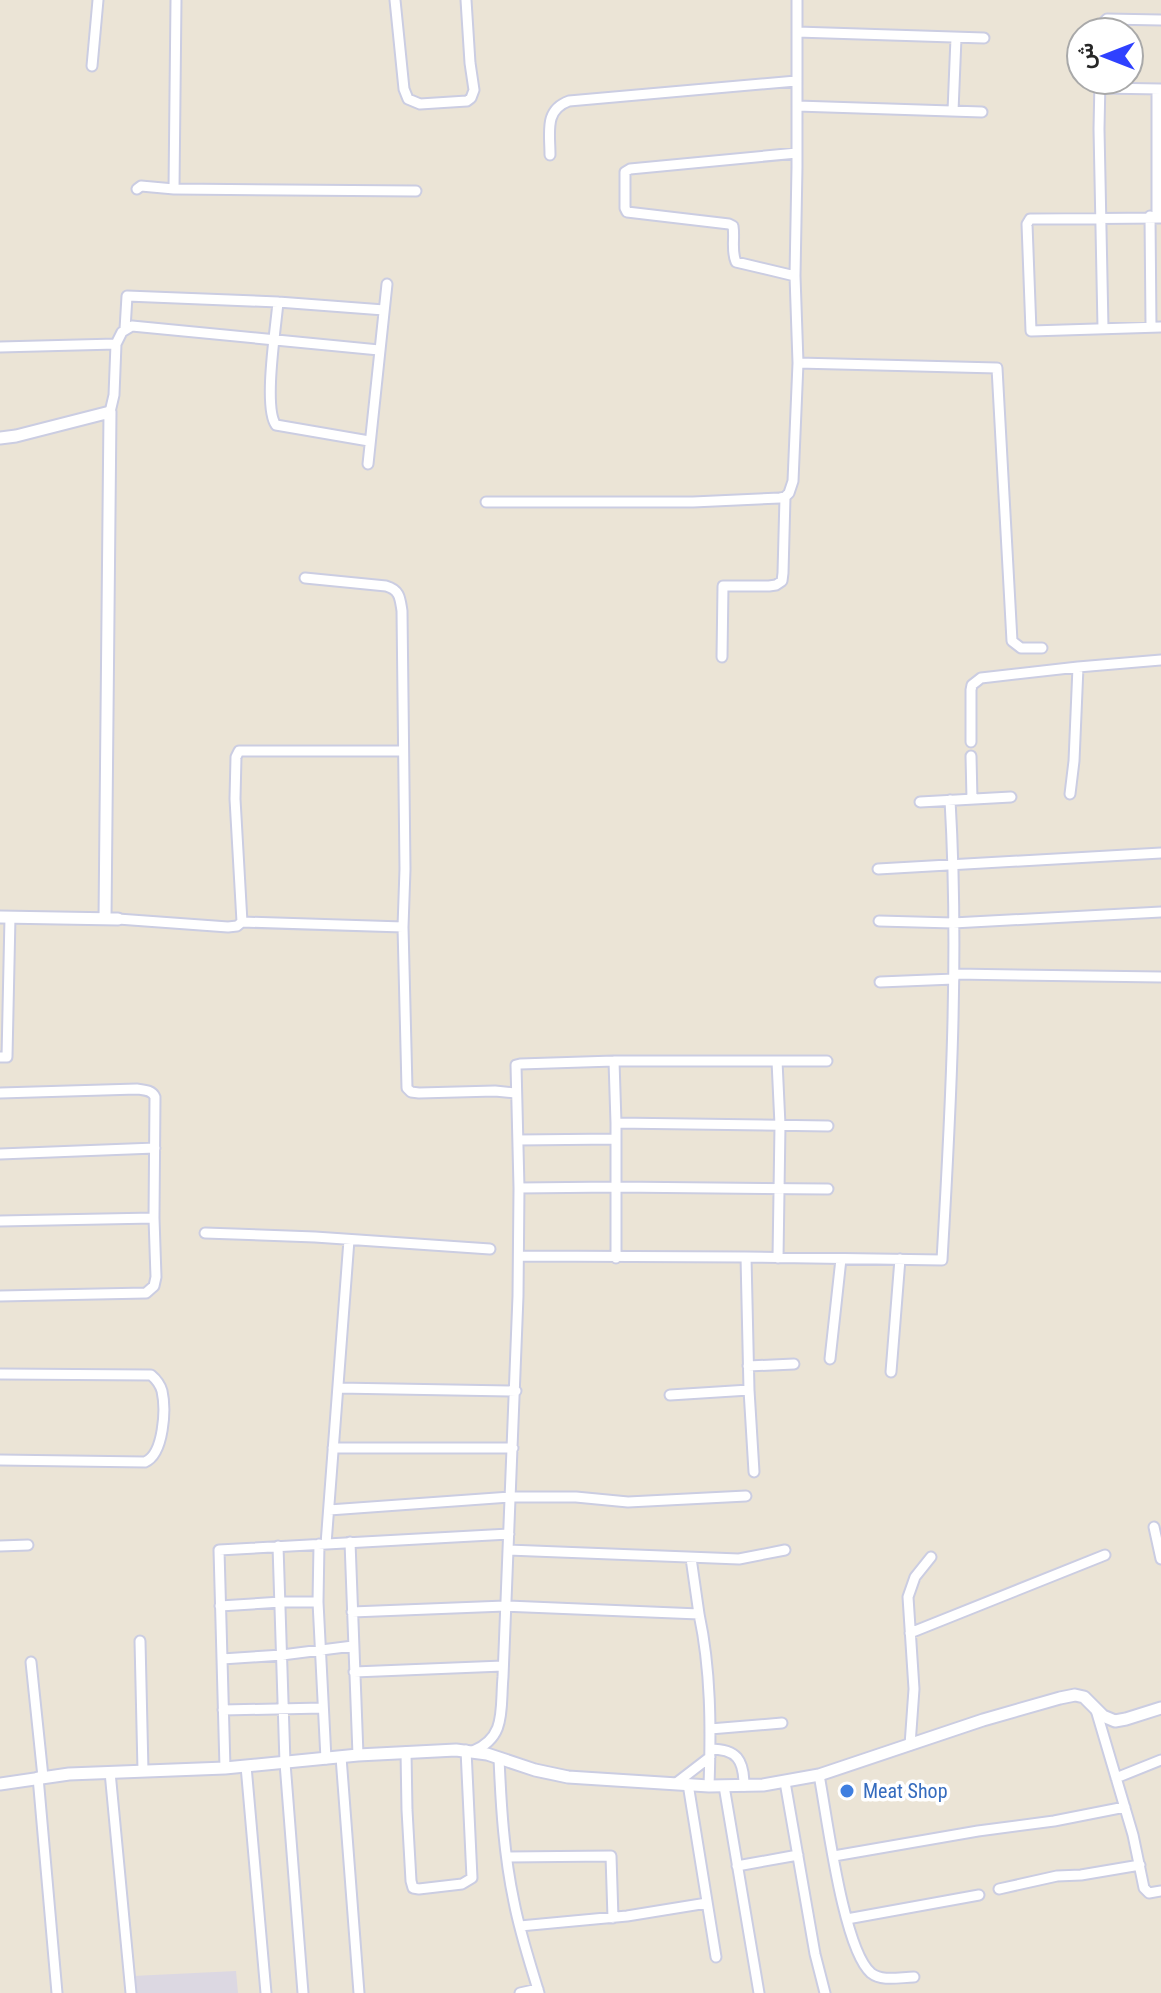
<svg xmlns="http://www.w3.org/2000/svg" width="1161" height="1993" viewBox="0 0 1161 1993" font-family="'Roboto Condensed',Vazirmatn,sans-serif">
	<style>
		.industrial { fill: #dcd8e2 }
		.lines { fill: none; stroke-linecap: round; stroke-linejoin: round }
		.minor-casing { stroke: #cbcde2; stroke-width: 13 }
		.tertiary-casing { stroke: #cbcde2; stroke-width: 15 }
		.minor { stroke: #fff; stroke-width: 9 }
		.tertiary { stroke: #fff; stroke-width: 11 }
		.shop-dot { fill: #3f7fe0; stroke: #fff; stroke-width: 3 }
		.labels { text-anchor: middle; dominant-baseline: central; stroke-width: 7; stroke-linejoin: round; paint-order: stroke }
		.shop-label { font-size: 20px; fill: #366cbe; stroke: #fff; text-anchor: start }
	</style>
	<rect width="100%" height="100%" fill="#ebe4d6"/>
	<!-- industrial -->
	<path class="industrial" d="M236,1971L238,1993H134L133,1976Z"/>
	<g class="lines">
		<defs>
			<path id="minor" d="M395,0L404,89L408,99L420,104L467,101L471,98L474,90L470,63L466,0
				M797,32L984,38
				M1101,32V25L1107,19L1161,20
				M92,66L98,0
				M1100,80L1099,129L1103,328
				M1100,88L1161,89
				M797,106L982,112
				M953,111L956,38
				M550,155C550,132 544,110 569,101L796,81
				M137,189L141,186L174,189L416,191
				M174,189L176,0
				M1150,216L1151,326
				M1157,218V89
				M1161,218L1033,219H1030L1027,224L1031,331L1161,327
				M795,276L736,262C731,251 735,238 733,226L729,224L627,212L625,208V172L630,169L797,153
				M278,302C276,327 263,408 276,425L369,441
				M125,329L127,296L278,302L384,310
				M0,347L116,344
				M798,363L997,368L1012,641L1021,648H1042
				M110,412L114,395L116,344L122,332L132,326L379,350
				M368,464L387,284
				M486,502H693L780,498L785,497L789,493L793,481L798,363L795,276L797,167V0
				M305,578L386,586C400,590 400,598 402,611L405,869L403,927L407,1088L411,1092L419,1093L495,1091L515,1093
				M722,657L723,586H769L776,585L782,581L783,573L785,497
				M971,742V690L972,685L981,678L1078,667L1161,660
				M971,756L972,799
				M1070,794L1074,761L1078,667
				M920,802L1011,797
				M878,869L1161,853
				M118,919L228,927L237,926L242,922L403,927
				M879,921L953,923L1161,912
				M242,922L235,799L236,757L239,751H403
				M954,974L1161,977
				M880,982L954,979
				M0,1057H7L10,917
				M614,1061L616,1123V1258
				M777,1061L780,1125L778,1258
				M0,1093L137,1089C144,1090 152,1090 155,1097L154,1218L156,1277L154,1286L146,1293L0,1296
				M616,1123L828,1126
				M518,1140L616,1139
				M0,1154L155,1148
				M519,1188L616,1187L828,1189
				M0,1221L154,1218
				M205,1233L315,1237L490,1249
				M519,1256L746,1257
				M830,1359L841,1259
				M748,1366L794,1364
				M891,1372L900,1259
				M0,1374L151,1375C157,1380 160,1384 162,1391C166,1409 164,1454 145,1462L0,1460
				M338,1388L516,1391
				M670,1395L749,1390
				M333,1448H513
				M754,1472L749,1390L746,1257L942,1260C951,1107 959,953 950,800
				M329,1510L511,1497H576L628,1502L746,1496
				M1154,1527L1161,1559
				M350,1542L358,1755
				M319,1544L318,1602L326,1759
				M326,1544L349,1240
				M0,1546L28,1545
				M278,1546L285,1763L303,1993
				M508,1550L739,1559L785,1550
				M220,1606L281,1602H318
				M352,1612L505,1606L699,1614L691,1558
				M699,1614C711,1670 711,1728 709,1786
				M910,1633L1105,1555
				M140,1641L143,1771
				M222,1659L282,1655L353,1646
				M31,1662L43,1777
				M354,1672L503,1666
				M223,1710L323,1708
				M1096,1710L1133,1835L1144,1888L1149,1893L1161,1891
				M710,1729L782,1723
				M910,1745L914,1689L908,1597L915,1577L931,1557
				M710,1749C737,1749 744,1760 744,1786
				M473,1751C507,1737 500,1709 503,1677L518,1296L519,1188L516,1065L520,1064L614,1061H827
				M406,1752L407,1810L411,1881L413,1888L419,1889L462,1884L472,1878L466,1750
				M341,1757L359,1993
				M499,1758C501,1806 504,1855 514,1902C520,1933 530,1963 539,1993
				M246,1766L266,1993
				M225,1768L219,1550L509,1534
				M110,1772L131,1993
				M819,1775C827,1816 843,1949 871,1973C882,1982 901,1977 914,1977
				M38,1777L57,1993
				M1116,1778L1161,1760
				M785,1782L815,1954L825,1993
				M675,1784L710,1757
				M688,1784L716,1957
				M724,1786L759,1993
				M834,1856L978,1831L1054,1821L1125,1807
				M507,1857L611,1856L613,1918
				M737,1866L798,1855
				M999,1889L1057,1876L1081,1875L1140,1865
				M847,1919L979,1895
				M520,1926L627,1916L707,1903
				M520,1993L538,1989"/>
			<path id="tertiary" d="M0,438L16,436L110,412L105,919
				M0,917L118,919
				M0,1784L69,1774L225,1768L358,1755L456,1750L487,1754L535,1770L568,1777L709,1786L763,1785L819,1775L983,1720L1060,1698L1075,1695L1084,1697L1103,1716L1115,1721L1126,1719L1161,1708"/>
		</defs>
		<!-- minor casing -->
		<use href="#minor" class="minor-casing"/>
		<!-- tertiary casing -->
		<use href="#tertiary" class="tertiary-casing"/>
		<!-- minor -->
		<use href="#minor" class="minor"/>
		<!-- tertiary -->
		<use href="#tertiary" class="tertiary"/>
	</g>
	<!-- markers -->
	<circle class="shop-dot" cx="847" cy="1791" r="8"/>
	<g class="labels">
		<!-- shop labels -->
		<g class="shop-label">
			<text x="863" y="1791">Meat Shop</text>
		</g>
	</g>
	<!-- north arrow -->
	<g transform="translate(1105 56) rotate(270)"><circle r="38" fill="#ffffff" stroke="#a9a9a9" stroke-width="2"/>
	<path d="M0-6L14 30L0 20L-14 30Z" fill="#2f41ff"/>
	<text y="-12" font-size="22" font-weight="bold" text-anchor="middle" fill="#272727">ش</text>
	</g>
</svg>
